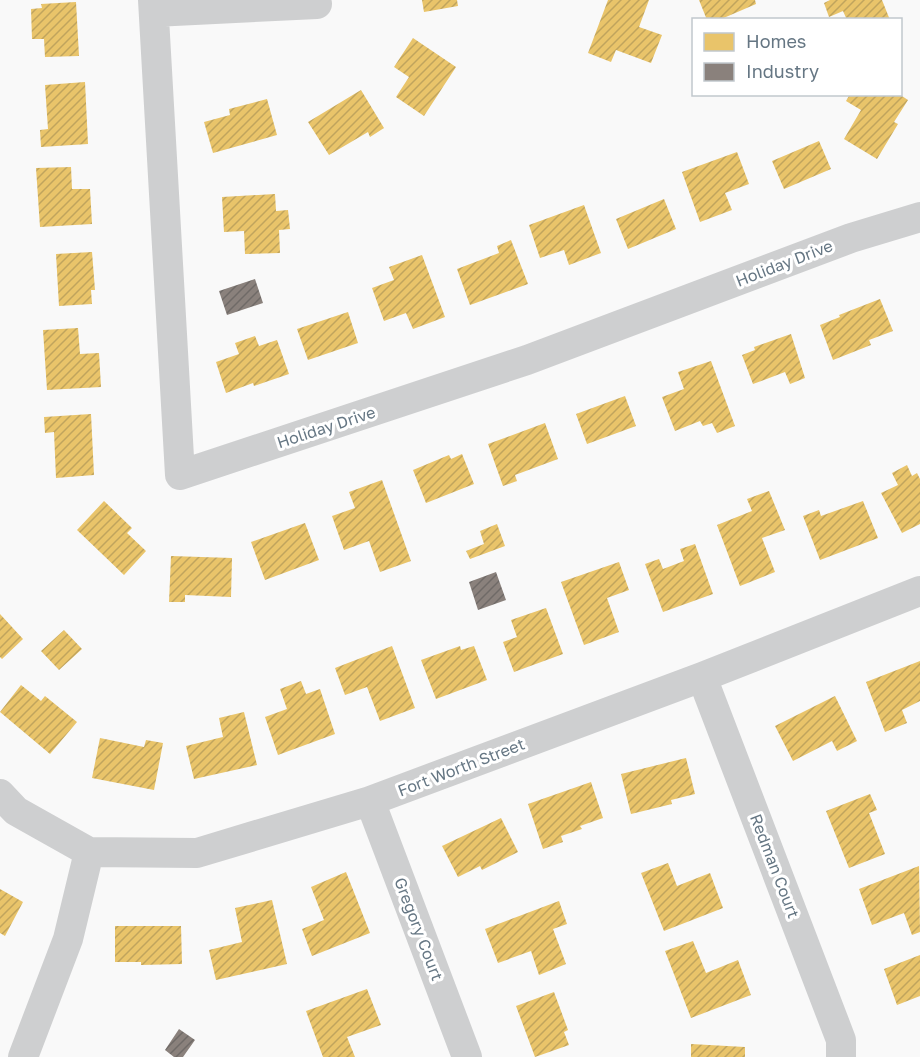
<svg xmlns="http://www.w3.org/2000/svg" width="920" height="1057" viewBox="0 0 920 1057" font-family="'Golos Text',sans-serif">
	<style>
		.homes { fill: url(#homes-hatch) }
		.industry { fill: url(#industry-hatch) }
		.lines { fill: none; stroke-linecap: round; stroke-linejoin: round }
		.minor { stroke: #cecfd0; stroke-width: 30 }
		.labels { text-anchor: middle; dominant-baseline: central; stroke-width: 6; stroke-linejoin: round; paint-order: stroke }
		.street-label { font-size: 16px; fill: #657683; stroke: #fff }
	</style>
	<defs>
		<pattern id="homes-hatch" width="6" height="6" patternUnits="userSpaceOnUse" patternTransform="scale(1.5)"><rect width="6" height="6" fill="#e9c46a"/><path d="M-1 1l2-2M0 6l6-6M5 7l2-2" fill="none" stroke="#c0a45d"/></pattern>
		<pattern id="industry-hatch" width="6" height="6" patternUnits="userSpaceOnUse" patternTransform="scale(1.5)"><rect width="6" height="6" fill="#8a817c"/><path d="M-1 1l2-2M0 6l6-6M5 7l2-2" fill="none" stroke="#6f6a67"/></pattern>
	</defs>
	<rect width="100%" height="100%" fill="#f9f9f9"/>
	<!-- homes -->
	<path class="homes" d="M422,0H457L458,6L424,12Z
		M608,0H649L639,27L662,35L651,63L616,50L611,62L588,53Z
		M699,0H755L756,4L719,20H707Z
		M830,0H882L890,20H847L843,11L829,17L824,3Z
		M76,2L79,56L45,57L44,39H32L31,9L42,8L41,4Z
		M413,38L456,67L424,116L396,97L409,77L394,67Z
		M85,82L88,144L41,147L40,130L48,129L45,85Z
		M361,90L384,128L370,137L368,132L329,155L308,122Z
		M850,94H899L908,100L894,122L898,124L877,159L844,139L861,110L846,101Z
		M267,99L277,135L213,153L204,122L230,115L229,109Z
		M819,141L831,169L784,189L772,161Z
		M737,152L749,184L725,193L732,210L700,222L682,172Z
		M71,167L72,189H90L92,224L40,227L36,168Z
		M275,194L276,211L288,210L290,229L279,230L280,253L245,254L244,231L224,232L222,197Z
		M664,199L676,229L628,249L616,219Z
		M584,205L601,253L569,265L564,250L540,258L529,225Z
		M511,240L528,284L470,305L457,269L499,253L497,246Z
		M92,252L95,290H91L92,304L59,306L56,254Z
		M422,255L445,317L413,329L406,313L384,321L372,288L394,280L389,267Z
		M880,299L893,331L869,340L871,345L833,360L820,325L840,317L839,315Z
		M348,312L358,343L308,360L297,329Z
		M78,328L80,354L99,353L101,387L47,390L43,330Z
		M791,334L805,378L790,384L785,372L753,384L742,355L755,350L754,347Z
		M255,336L259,346L277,340L289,374L254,386L253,383L226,393L216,362L239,354L235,343Z
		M711,361L735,426L717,433L712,423L703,426L700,421L675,431L662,397L684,389L678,372Z
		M625,396L636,426L587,444L576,414Z
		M91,414L94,475L56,478L54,432L45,433L44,417Z
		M545,423L558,459L515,475L517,481L503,486L488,444Z
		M462,454L474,484L426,503L413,470L449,455L451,459Z
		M907,465L912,476L917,473L920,479V524L902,533L881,493L898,485L892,473Z
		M382,480L411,561L380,572L369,541L344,550L332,516L355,508L349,492Z
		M769,491L785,530L762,538L775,572L740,586L717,525L752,511L747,499Z
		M104,501L132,528L127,533L146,551L124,575L77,530Z
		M863,501L878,538L820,560L803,516L819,510L821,516Z
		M305,523L319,560L265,580L251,542Z
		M497,524L505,546L470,559L466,551L484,544L480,531Z
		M695,544L713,594L663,612L645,564L659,559L663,569L684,561L680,549Z
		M171,556L232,558L231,597L185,595V602H169Z
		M619,562L629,590L607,598L619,632L584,645L561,582Z
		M546,608L563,654L514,672L503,642L517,637L511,620Z
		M0,614L23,639L2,659L0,657Z
		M64,630L82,649L59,670L41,651Z
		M392,646L415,708L380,721L367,687L345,695L335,668Z
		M460,646L461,650L474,646L487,680L436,699L421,660Z
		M920,661V701L902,710L907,723L885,732L866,682Z
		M301,681L306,694L320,689L335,734L278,755L265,717L287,709L280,689Z
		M21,685L41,701L45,696L77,722L50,754L0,712Z
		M835,696L857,741L837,751L832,741L793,761L775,726Z
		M244,712L257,765L194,779L186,746L223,737L219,718Z
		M100,738L144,747L146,740L163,743L154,790L92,778Z
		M686,758L695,794L671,800L672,804L631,814L621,774Z
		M591,782L603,818L580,826L582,829L561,836L563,842L543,849L528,804Z
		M870,794L877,810L869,813L885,854L849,868L826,811Z
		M501,818L518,852L482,870L480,866L458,877L442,846Z
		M668,863L677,886L710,873L723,908L664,931L641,873Z
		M919,866L920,932L912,935L904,913L872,925L859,889Z
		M346,872L370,933L312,956L302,929L324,920L311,887Z
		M0,889L23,902L5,936L0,933Z
		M272,900L287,964L216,980L209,950L242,942L235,908Z
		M559,901L567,924L553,929L566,964L539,975L531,951L498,963L485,929Z
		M115,926H181L182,964L141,965V962H115Z
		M693,941L706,973L738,960L751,995L691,1018L665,951Z
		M920,955V996L897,1005L884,969Z
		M367,989L381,1025L347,1037L355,1057H323L306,1011Z
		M554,992L568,1030L564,1032L569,1045L535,1057L516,1006Z
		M691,1044L745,1047V1057H691Z"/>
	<!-- industry -->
	<path class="industry" d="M255,279L263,303L227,315L219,291Z
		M496,572L506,600L478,610L469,582Z
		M179,1029L195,1040L183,1057H174L165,1050Z"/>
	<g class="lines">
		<!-- minor -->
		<path class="minor" d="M153,0L180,475L527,360L851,238L920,217
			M154,12L317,4
			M702,677L841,1040V1057
			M0,794L16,811L89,852L197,853L370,801L702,677L920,591
			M370,801L467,1057
			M23,1057L68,939L89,852"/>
	</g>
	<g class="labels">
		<!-- street labels -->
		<g class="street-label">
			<text transform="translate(784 263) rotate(-21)">Holiday Drive</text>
			<text transform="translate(326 427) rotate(-18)">Holiday Drive</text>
			<text transform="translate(461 767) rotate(-21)">Fort Worth Street</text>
			<text transform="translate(775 866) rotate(69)">Redman Court</text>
			<text transform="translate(419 929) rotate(69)">Gregory Court</text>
		</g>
	</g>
	<!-- legend -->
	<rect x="692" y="18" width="210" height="78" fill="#ffffff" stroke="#c1c8cd" stroke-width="1.5"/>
	<rect x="704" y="33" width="30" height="18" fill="#e9c46a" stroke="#c1c8cd" stroke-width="1.5"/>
	<text x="746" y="48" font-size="18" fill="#657683">Homes</text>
	<rect x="704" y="63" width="30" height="18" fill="#8a817c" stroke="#c1c8cd" stroke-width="1.5"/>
	<text x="746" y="78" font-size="18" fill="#657683">Industry</text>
</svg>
